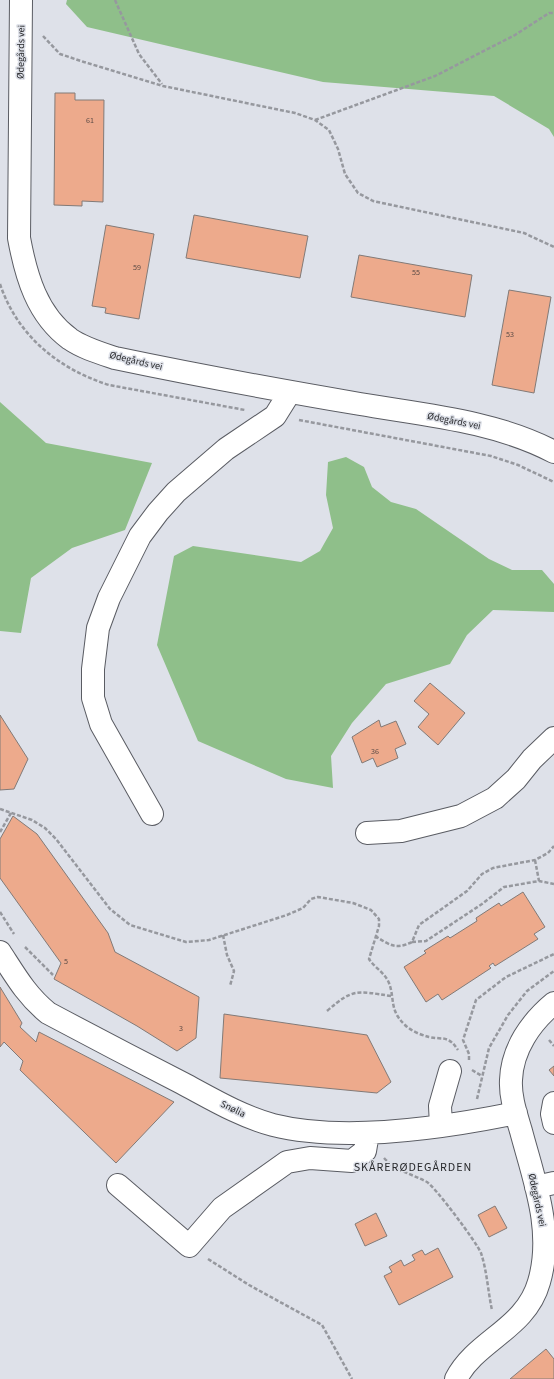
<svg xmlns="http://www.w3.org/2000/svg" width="554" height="1379" viewBox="0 0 554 1379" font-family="'Source Sans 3',sans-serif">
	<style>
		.forest { fill: #8fbf8a }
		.building { fill: #edaa8c; stroke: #827a77 }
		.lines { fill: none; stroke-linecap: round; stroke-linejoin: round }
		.minor-casing { stroke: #5a5c63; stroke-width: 24 }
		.path { stroke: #96989e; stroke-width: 2.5; stroke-dasharray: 4 2; stroke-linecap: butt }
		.minor { stroke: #fff; stroke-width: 22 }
		.labels { text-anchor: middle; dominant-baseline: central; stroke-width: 3; stroke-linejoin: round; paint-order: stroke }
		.number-label { font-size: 8px; fill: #5a4a45 }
		.street-label { font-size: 10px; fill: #292a2d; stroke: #dee1e9 }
		.quarter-label { font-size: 12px; letter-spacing: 1px; fill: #292a2d; stroke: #dee1e9 }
	</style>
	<rect width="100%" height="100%" fill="#dee1e9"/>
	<!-- forest -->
	<path class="forest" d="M67,0H554V137L549,129L494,96L323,82L87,27L66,4Z
		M0,402L46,443L152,463L125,530L72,548L31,578L21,633L0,631Z
		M346,457L364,467L372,487L391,502L416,509L489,559L512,570H542L554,584V612L493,610L467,635L450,664L386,684L352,723L331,756L333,788L286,779L198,741L157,645L174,556L193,546L301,562L320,551L333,528L326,495L328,462Z"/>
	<!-- building -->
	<path class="building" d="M55,93H75V100H104L103,202L82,201V206L54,205Z
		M194,215L308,236L300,278L186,258Z
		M106,225L154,234L139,319L105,313L106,308L92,306Z
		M359,255L472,275L465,317L351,297Z
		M509,290L551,297L534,393L492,385Z
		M430,683L465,713L438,745L418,727L429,714L414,701Z
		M0,715L28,759L14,789L0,790Z
		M379,720L381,727L396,721L406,744L395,749L398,758L377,767L373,758L362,763L352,737Z
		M13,816L37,834L108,933L115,952L199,997L196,1038L177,1051L137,1026L54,979L61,963L0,878V839Z
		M523,892L545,927L534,934L538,939L495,966L493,963L489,966L491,968L442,1000L438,994L426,1002L404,967L426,953L424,951L448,936L450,938L477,921L476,918L499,903L501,906Z
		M0,987L22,1023L20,1027L36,1042L39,1032L174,1102L116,1163L20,1070L23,1061L4,1042L0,1047Z
		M224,1014L367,1035L391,1082L377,1093L220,1078Z
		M554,1066V1076L549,1070Z
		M495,1206L507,1228L489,1237L478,1215Z
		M376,1213L387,1236L365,1246L355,1224Z
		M438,1248L453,1277L399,1305L384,1276L392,1272L389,1267L401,1260L404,1266L415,1260L412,1255L422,1250L425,1255Z
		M546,1349L554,1359V1379H510Z"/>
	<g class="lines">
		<defs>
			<path id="minor" d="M21,0L19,238C26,276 37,315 70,339C83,348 100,353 115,358C196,375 278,390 360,404C425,415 495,421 554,452
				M152,814L101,724L93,698V669L98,628L109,598L140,536L158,512L176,492L226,449L275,416L290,392
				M367,833L401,831L461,816L495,798L516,779L532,759L554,738
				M0,952C15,975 26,995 48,1013C93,1037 137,1060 182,1083C212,1099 240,1116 273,1125C345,1143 443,1128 516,1113
				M554,1103L552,1114L554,1123
				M441,1126L440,1106L450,1071
				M118,1185L189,1246L222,1208L287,1162L310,1158L352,1161L365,1151L368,1133
				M536,1187L554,1183
				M456,1379C476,1340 526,1329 539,1282C554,1231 534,1180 521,1131C516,1114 510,1097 511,1080C512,1049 531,1022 554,1003"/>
		</defs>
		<!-- minor casing -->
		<use href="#minor" class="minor-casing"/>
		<!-- path -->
		<path class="path" d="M115,0L139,54L162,84
			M43,36L60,54L84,62L163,86L295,113L315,120L329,130L338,149L345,174L358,193L373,201L524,233L554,247
			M315,120L435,76L515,35L549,13H554
			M0,284C17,335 58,369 109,385L245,410
			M299,420L491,456L518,465L554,482
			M0,809L32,820L45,828L56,839L110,909L130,925L186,942L209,940L287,915L303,908L311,899L318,897L353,903L371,910L379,919V926L369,959C375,968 385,973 389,983C395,999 389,1010 405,1025C411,1031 421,1035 429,1037C444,1040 448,1035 458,1050
			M0,832L11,813
			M535,860L539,881
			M0,912L14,934
			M223,935L227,955L234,971L230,986
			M375,936C390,945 395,950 412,942L419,925L467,891L482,874L493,868L535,860L548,853L554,846
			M412,942L426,941L482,904L504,887L539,881L554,884
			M25,947L53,975
			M327,1011C353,988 357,991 391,996
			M549,1040L554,1046
			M469,1060V1054L463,1040L476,1000L506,977L554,954
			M472,1070L482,1076
			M477,1099L489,1048L508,1015L527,991L554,971
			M384,1158C396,1171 412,1174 427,1182C436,1188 477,1243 481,1253C487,1271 488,1292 492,1310
			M208,1259L249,1285L322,1325L352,1379"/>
		<!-- minor -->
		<use href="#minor" class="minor"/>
	</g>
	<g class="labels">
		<!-- number labels -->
		<g class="number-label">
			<text x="90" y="120">61</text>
			<text x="137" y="267">59</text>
			<text x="416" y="272">55</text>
			<text x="510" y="334">53</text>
			<text x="375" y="751">36</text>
			<text x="66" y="961">5</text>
			<text x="181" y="1028">3</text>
		</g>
		<!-- street labels -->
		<g class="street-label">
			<text transform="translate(21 52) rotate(-89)">Ødegårds vei</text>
			<text transform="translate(136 361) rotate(13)">Ødegårds vei</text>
			<text transform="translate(454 421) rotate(11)">Ødegårds vei</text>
			<text transform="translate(233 1109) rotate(26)">Snølia</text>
			<text transform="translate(537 1200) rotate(78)">Ødegårds vei</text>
		</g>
		<!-- quarter labels -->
		<g class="quarter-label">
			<text x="413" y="1167">SKÅRERØDEGÅRDEN</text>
		</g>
	</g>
</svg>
